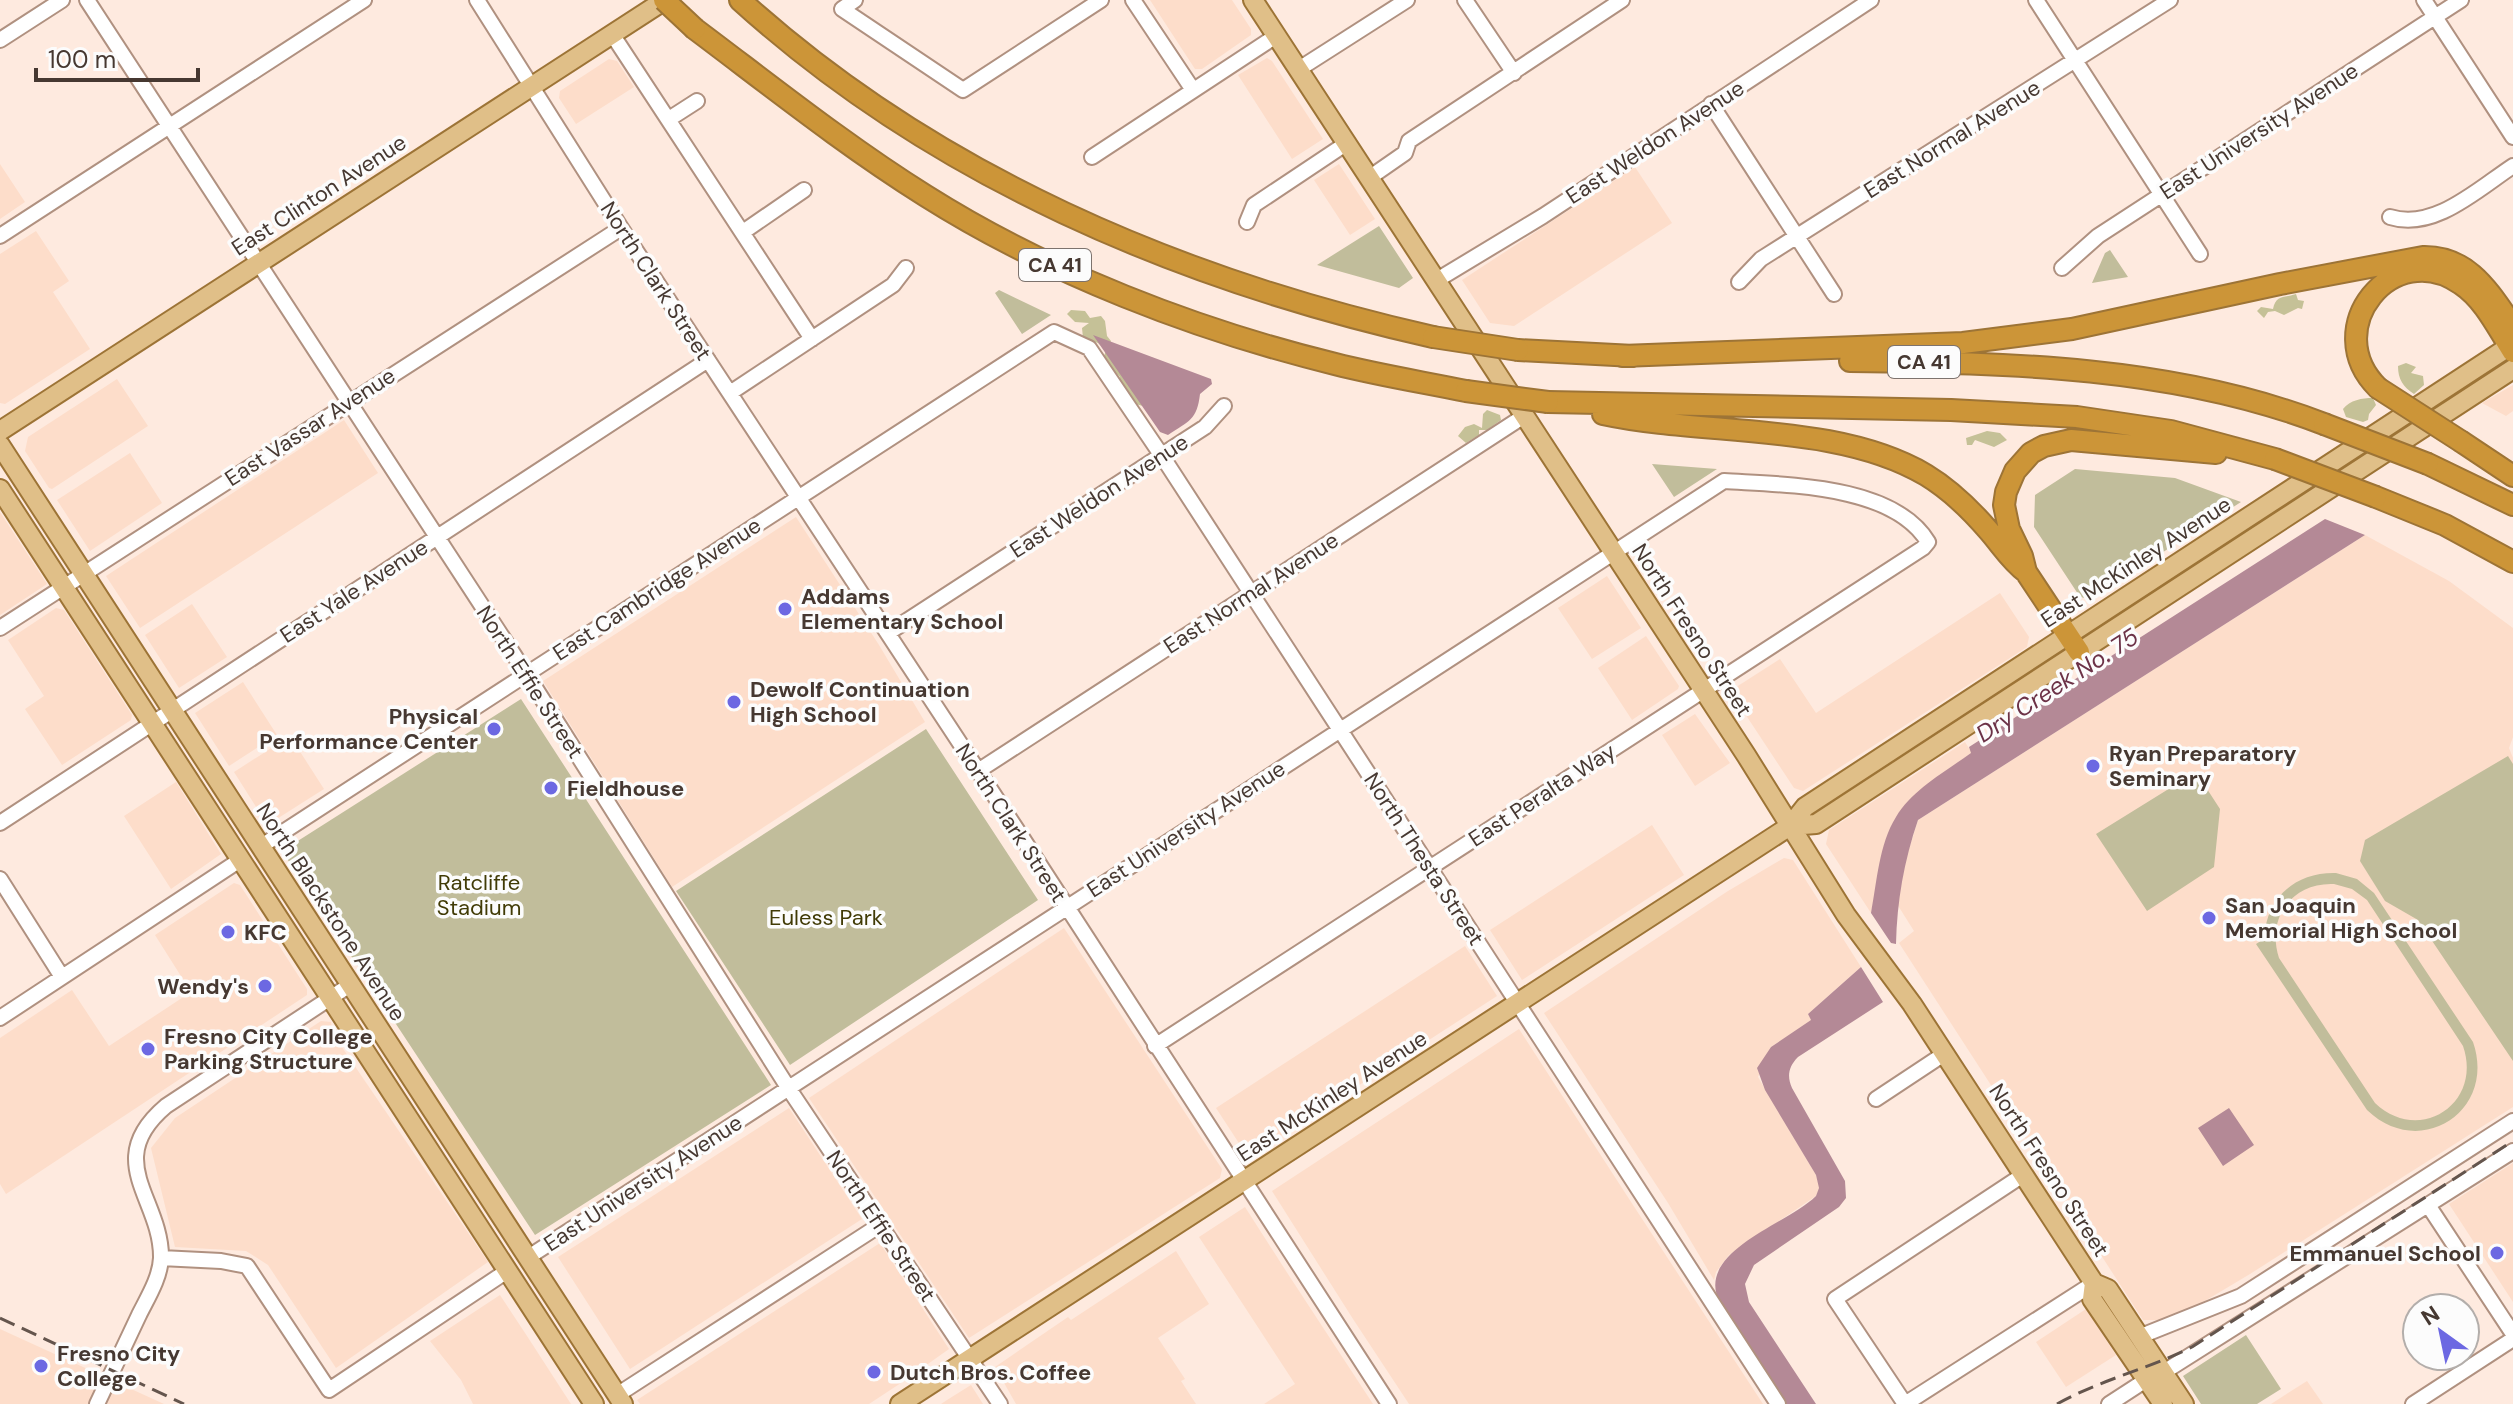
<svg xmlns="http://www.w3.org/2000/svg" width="2513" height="1404" viewBox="0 0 2513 1404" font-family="'DM Sans',sans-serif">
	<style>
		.built { fill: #fdddca }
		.green { fill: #c1bd9b; fill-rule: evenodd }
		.forest { fill: #c5c197 }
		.water { fill: #b48996 }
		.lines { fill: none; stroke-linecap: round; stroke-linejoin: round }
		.minor-casing { stroke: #b09180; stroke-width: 18 }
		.major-casing { stroke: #9d7436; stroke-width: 22 }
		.highway-casing { stroke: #9d7436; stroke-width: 24 }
		.minor { stroke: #fff; stroke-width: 14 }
		.major { stroke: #e0bf88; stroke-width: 18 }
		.highway { stroke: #cc9538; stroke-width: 20 }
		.rail { stroke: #64554d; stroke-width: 3; stroke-dasharray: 16 8; stroke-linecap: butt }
		.highway-bridge-casing { stroke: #9d7436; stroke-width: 24; stroke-linecap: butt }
		.highway-bridge { stroke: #cc9538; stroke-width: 20 }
		.poi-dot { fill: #6c68e2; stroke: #fcfcfc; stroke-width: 3 }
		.labels { text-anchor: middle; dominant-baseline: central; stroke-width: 7; stroke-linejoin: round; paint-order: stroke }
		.shield { fill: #fcfcfc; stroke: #7d736e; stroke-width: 2 }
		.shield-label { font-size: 20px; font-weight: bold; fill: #463831 }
		.street-label { font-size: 22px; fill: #463831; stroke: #fcfcfc }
		.poi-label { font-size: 22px; font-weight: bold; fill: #463831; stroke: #fcfcfc; text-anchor: start }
		.park-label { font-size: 22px; fill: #413b06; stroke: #fcfcfc }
		.water-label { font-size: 24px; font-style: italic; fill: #6c3247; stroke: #fcfcfc }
	</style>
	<rect width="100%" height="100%" fill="#feeadf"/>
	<!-- built -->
	<path class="built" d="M1150,0H1232L1251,29V35L1202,69H1195Z
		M1267,58L1272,61L1323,139L1292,159L1238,75Z
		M609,59L617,61L634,87L576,124L559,98L560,91Z
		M0,164L25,202L0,219Z
		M1339,164L1375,219L1350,235L1314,180Z
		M1635,167L1672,223L1514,326L1490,323L1462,280Z
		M36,231L69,281L53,292L90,349L5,404L0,403V254Z
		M117,379L148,426L52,489L49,488L25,451L28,437Z
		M2513,385V411L2506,416L2482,403Z
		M344,420L378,473L140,628L106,576Z
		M130,453L162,503L90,551L57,500Z
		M0,512L47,584L0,615Z
		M796,517L879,645L925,722L672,887L543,681Z
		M2365,535L2449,581L2513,628V737L2509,748L2513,758V1107L2250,1274L2173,1320H2143L1899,943L1914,931L1897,904L1907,855L1918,820Z
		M1607,576L1641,628L1592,659L1558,608Z
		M2000,593L2029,637L2027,647L1803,791L1794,788L1730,691L1780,659L1816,713Z
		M192,604L227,657L179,688L145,635Z
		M56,608L64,610L132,715L131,720L62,765L25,709L44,696L8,640Z
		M1646,636L1679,686L1678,689L1632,720L1598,668Z
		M243,682L277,735L229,766L195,713Z
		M1695,714L1730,763L1695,786L1662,735Z
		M290,736L324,789L272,822L265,821L234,772Z
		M1965,742L1972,753L1914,796L1885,842L1871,913L1826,844L1829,830Z
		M176,782L221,854L171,889L124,816Z
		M1652,825L1684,875L1522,980L1490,930Z
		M1784,858L1793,860L1861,967L1808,1014L1812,1020L1771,1047L1758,1077L1816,1175L1820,1188L1816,1196L1729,1255L1716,1272L1714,1280L1668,1203L1544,1013L1728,891Z
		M234,883L240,885L307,989V995L6,1194L0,1184V1038L72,990L109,1046L191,992L155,935Z
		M1064,928L1222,1169L1220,1178L969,1338L809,1098Z
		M1465,946L1497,996L1248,1157L1216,1108Z
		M321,1021L331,1022L333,1034L488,1262L336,1368L268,1265L246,1251L175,1247L151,1148L175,1118Z
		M1519,1029L1633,1205L1763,1404H1409L1353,1319L1272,1191Z
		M789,1108L862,1219L630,1369L558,1257Z
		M2513,1163V1302L2449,1204Z
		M1245,1207L1286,1271L1373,1404H1264L1295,1384L1199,1237Z
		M880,1243L949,1349L904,1381L869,1404H640L637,1400Z
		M1176,1251L1209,1304L1158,1338L1185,1379L1181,1381L1196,1404H1016L995,1367L1068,1317L1071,1320Z
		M500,1295L527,1336L571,1404H473L461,1380L430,1341Z
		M2086,1309L2116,1355L2066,1387L2036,1342Z
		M0,1329L164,1404H0Z
		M2307,1381L2323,1404H2271L2285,1395Z
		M971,1385L983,1404H941L947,1400Z"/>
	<!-- green -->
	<path class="green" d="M1379,226L1413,278L1399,288L1317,265Z
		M2110,250L2128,277L2092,283L2105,253Z
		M999,290L1051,315L1022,334L995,293Z
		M1652,464L1717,469L1674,497Z
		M2075,469L2175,478L2241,502L2090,599L2080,597L2034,527L2035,495Z
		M521,699L771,1085L535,1235L282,851Z
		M926,729L1038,900L790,1065L676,891Z
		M2508,756L2513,764V1061L2418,920L2385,901L2360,861L2365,840Z
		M2196,772L2220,809L2214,867L2147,911L2096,834Z
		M2336,873L2357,879L2374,893L2473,1042C2497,1111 2420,1161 2367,1110L2256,944L2264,939C2266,898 2295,872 2336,873ZM2334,884L2352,889L2367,900L2463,1046C2483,1104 2419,1145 2375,1103L2279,958C2266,918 2292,882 2334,884Z
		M2246,1335L2281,1389L2257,1404H2201L2183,1376Z"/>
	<!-- forest -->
	<path class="forest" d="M2296,294L2298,300L2304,301L2302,309L2298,308L2284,315L2275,311L2268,312L2264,318L2257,311L2261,307L2273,309C2276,294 2285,298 2296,294Z
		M1071,310L1085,311L1090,318L1101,316L1105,321L1107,336L1111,341L1109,346L1143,406L1132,403L1117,381L1120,377L1103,360L1106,350L1098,343L1083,338L1082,328L1089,323L1075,322L1067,314Z
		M2406,363L2416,367L2411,373L2423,376L2424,385L2414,394C2403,387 2398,379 2398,366Z
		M2373,398L2376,405L2369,414L2368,420L2363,422L2346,417L2343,409C2350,400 2362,398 2373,398Z
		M1487,410L1500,415L1501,420L1487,430H1479V435L1466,443L1458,436L1465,427L1474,424L1482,428L1483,414Z
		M1987,431L2000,433L2007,440L1994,447L1975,440L1972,445H1967L1966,438Z"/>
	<!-- water -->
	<path class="water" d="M1093,335L1211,379L1212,384L1200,394C1197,420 1189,421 1168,435L1160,432Z
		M2325,519L2365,535L1918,820C1904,861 1897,901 1896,944L1891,943L1871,913C1877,882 1879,844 1896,817C1912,790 1946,771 1971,753L1969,747Z
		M1861,967L1883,1002L1798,1057C1788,1067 1787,1077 1792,1088L1845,1181L1846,1198L1839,1207L1754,1265L1745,1284L1749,1302L1816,1404H1785L1721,1305C1691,1252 1787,1225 1816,1196L1819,1188L1816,1175L1765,1090L1757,1068L1771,1047L1811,1020L1808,1014Z
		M2229,1108L2254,1145L2223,1166L2198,1128Z"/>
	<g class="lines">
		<defs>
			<path id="minor" d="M87,0L527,675L789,1089L1000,1404
				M477,0L621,228L1023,839L1389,1404
				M855,0L842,9L963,90L1101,0
				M1133,0L1193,90
				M1465,0L1514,73
				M2036,0L2200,254
				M2424,0L2513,137
				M612,34L812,339
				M0,40L62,0
				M1299,69L1407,0
				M1711,104L1834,294
				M669,119L697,101
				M1092,157L1276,36
				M1369,178L1405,153L1409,141L1622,0
				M2390,217C2434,231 2478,189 2513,166
				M1247,222L1254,205L1347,143
				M743,232L804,190
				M0,236L364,0
				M2062,268L2098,236L2461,0
				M1437,280L1543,216L1871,0
				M1739,282L1761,259L2170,0
				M730,393L893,285L906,268
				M0,628L621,228
				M888,633L1205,427L1224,406
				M978,771L1524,416
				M0,823L708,360
				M260,847L1054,332L1089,348L1162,456L1778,1404
				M0,879L62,977
				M0,1018L240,860
				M1876,1099L1944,1054
				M2023,1175L1835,1299L1905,1404L2094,1283
				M2428,1205L2513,1334
				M161,1258L221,1261L247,1266L329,1390L507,1271
				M527,1258L1724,481C1784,485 1893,484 1928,542L1923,548L1155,1046
				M2141,1336L2241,1296L2513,1121
				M2164,1372L2513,1151
				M617,1395L880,1225
				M97,1404C111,1374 125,1345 139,1315C148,1297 160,1278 161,1258C162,1199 101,1161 166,1106L350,985
				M2109,1404L2146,1380
				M2413,1404L2513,1339"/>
			<path id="major" d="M1253,0L1746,755L1846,915L1912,1004L2094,1283L2108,1289L2184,1404
				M0,431L665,0
				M0,445L623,1404
				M0,489L594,1404
				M1790,826L1816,824L2513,369
				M2094,1283L2092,1299L2163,1404
				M900,1404L1790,826L1805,807L2513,344"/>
			<path id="highway" d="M740,0C934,176 1180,280 1433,337
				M695,29C771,86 846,146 926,196C1048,273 1196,330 1335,364C1378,375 1422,382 1466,391
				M1518,350L1634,356
				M1622,356L1963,343L2072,329L2280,284L2423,257C2469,256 2489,292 2513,326
				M1850,361C2009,363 2174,366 2324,424
				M2378,388C2318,329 2393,236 2461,284C2485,300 2498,329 2513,352
				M1548,402L1951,410L2077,417L2171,431L2275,459
				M1603,414C1704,436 1837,422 1926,475C1949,489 1971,510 1989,531C2002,546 2011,561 2026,572
				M2462,442L2513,476
				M2428,464L2513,505
				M2376,497L2445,525L2513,562
				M2079,652L2026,572L2022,556L2009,529L2004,505L2006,492L2015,471L2031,453L2044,446L2071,440L2216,453"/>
		</defs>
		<!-- minor casing -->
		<use href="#minor" class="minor-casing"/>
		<!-- major casing -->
		<use href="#major" class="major-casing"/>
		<!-- highway casing -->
		<use href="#highway" class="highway-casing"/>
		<!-- minor -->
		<use href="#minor" class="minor"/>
		<!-- major -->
		<use href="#major" class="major"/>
		<!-- highway -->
		<use href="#highway" class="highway"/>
		<!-- rail -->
		<path class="rail" d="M0,1318L184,1404
			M2057,1404C2100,1380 2148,1369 2192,1347L2513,1141"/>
		<defs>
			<path id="highway-bridge" d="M664,0L695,29
				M1433,337L1518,350
				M2378,388L2462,442
				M1466,391L1548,402
				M2324,424L2428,464
				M2275,459L2376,497"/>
		</defs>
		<!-- highway-bridge casing -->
		<use href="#highway-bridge" class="highway-bridge-casing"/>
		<!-- highway-bridge -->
		<use href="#highway-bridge" class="highway-bridge"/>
	</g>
	<!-- markers -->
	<g class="poi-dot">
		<circle cx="785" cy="609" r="8"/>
		<circle cx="734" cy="702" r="8"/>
		<circle cx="494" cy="729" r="8"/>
		<circle cx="2093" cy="766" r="8"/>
		<circle cx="551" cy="788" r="8"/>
		<circle cx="2209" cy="918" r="8"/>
		<circle cx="228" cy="932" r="8"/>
		<circle cx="265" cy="986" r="8"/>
		<circle cx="148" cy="1049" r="8"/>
		<circle cx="2497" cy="1253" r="8"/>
		<circle cx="41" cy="1366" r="8"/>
		<circle cx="874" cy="1372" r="8"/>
	</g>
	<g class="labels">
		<!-- shield labels -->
		<g class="shield">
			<rect x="1019" y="249" width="72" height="32" rx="6"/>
			<rect x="1888" y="346" width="72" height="32" rx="6"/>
		</g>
		<g class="shield-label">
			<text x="1055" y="265">CA 41</text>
			<text x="1924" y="362">CA 41</text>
		</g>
		<!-- street labels -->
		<g class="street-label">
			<text transform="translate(2259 131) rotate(-33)">East University Avenue</text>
			<text transform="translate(1952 139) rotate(-32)">East Normal Avenue</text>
			<text transform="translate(1655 142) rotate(-33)">East Weldon Avenue</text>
			<text transform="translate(319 195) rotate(-33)">East Clinton Avenue</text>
			<text transform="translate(656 281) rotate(57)">North Clark Street</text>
			<text transform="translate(310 427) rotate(-33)">East Vassar Avenue</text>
			<text transform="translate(1099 496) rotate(-33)">East Weldon Avenue</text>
			<text transform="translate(2136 562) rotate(-33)">East McKinley Avenue</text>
			<text transform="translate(657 589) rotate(-33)">East Cambridge Avenue</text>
			<text transform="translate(354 591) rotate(-33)">East Yale Avenue</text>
			<text transform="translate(1251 593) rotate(-33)">East Normal Avenue</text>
			<text transform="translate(1692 630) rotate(57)">North Fresno Street</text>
			<text transform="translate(530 682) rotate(57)">North Effie Street</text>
			<text transform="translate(1542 795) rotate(-33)">East Peralta Way</text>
			<text transform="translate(1011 823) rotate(57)">North Clark Street</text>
			<text transform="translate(1186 829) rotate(-33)">East University Avenue</text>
			<text transform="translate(1424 859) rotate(57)">North Thesta Street</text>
			<text transform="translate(331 912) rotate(57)">North Blackstone Avenue</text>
			<text transform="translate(1332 1096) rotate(-33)">East McKinley Avenue</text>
			<text transform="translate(2049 1170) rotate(57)">North Fresno Street</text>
			<text transform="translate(643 1183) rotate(-33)">East University Avenue</text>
			<text transform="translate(881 1226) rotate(56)">North Effie Street</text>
		</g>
		<!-- poi labels -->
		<g class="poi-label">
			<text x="801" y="596">Addams<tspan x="801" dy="25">Elementary School</tspan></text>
			<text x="750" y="689">Dewolf Continuation<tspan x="750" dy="25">High School</tspan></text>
			<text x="478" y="716" text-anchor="end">Physical<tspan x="478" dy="25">Performance Center</tspan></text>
			<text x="2109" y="753">Ryan Preparatory<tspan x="2109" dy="25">Seminary</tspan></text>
			<text x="567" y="788">Fieldhouse</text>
			<text x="2225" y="905">San Joaquin<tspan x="2225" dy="25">Memorial High School</tspan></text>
			<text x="244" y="932">KFC</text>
			<text x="249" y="986" text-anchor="end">Wendy's</text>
			<text x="164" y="1036">Fresno City College<tspan x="164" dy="25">Parking Structure</tspan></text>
			<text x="2481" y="1253" text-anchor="end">Emmanuel School</text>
			<text x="57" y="1353">Fresno City<tspan x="57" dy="25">College</tspan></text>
			<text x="890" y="1372">Dutch Bros. Coffee</text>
		</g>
		<!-- park labels -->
		<g class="park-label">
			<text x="479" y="882">Ratcliffe<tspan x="479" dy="25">Stadium</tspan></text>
			<text x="826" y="917">Euless Park</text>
		</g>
		<!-- water labels -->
		<g class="water-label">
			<text transform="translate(2057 685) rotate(-33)">Dry Creek No. 75</text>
		</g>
	</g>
	<!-- north arrow -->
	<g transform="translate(2441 1332) rotate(327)"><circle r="38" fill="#fcfcfc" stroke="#b3aeab" stroke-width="2"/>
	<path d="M0-6L14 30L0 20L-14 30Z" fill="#6c68e2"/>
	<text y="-12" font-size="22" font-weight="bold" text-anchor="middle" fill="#463831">N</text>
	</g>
	<!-- scale -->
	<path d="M36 68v12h162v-12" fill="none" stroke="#463831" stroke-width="4"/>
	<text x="48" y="68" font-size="24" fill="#463831" stroke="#fcfcfc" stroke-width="6" paint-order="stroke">100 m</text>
</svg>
